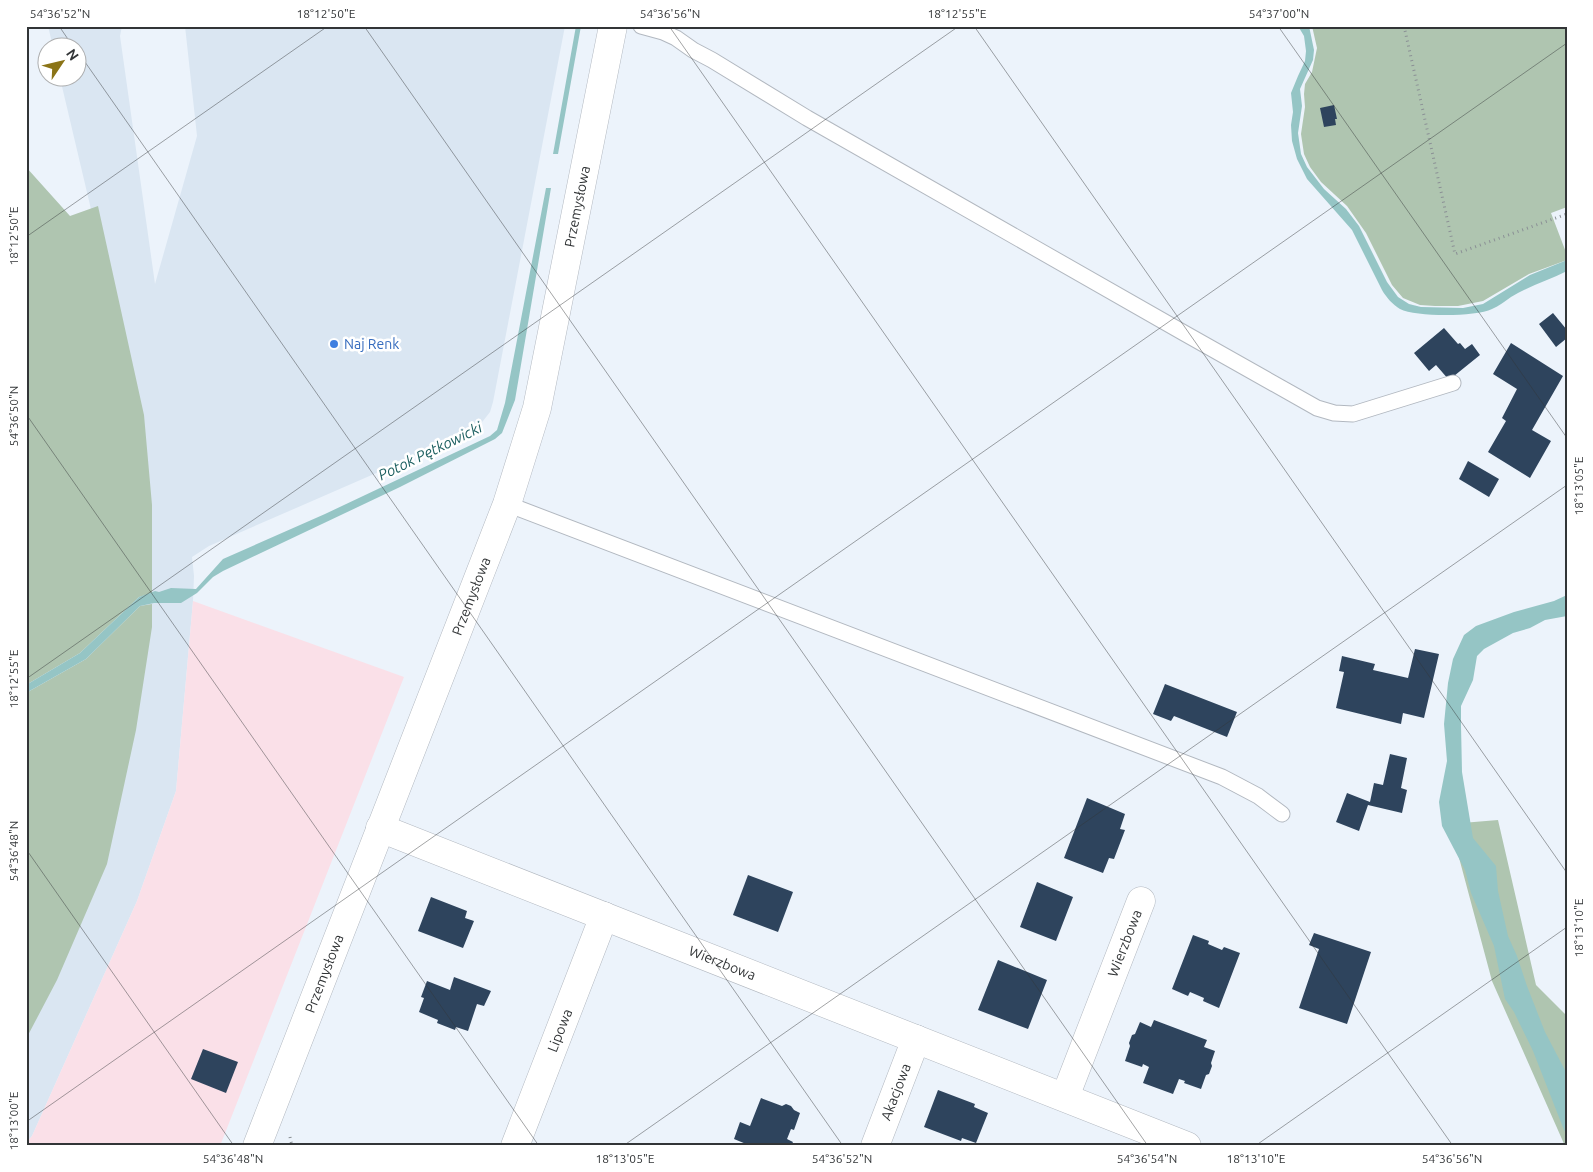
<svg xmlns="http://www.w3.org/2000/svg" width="1593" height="1172" viewBox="0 0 1593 1172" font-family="Ubuntu,sans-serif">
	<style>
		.built { fill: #dae6f2 }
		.industrial { fill: #fae0e8 }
		.green { fill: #afc5b0 }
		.water { fill: #95c5c5 }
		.building { fill: #2e445d }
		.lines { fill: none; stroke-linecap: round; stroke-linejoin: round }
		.service-casing { stroke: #b2b8c0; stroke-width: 17 }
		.minor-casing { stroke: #b2b8c0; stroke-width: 29 }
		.tertiary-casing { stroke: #b2b8c0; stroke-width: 29 }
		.path { stroke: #8b9095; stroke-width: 3; stroke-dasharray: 1 4; stroke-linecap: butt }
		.service { stroke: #fff; stroke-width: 15 }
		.minor { stroke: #fff; stroke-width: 28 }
		.tertiary { stroke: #fff; stroke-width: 28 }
		.ticks { fill: none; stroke: #323537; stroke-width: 1; stroke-opacity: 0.45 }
		.shop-dot { fill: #3f7fe0; stroke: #fff; stroke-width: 2 }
		.labels { text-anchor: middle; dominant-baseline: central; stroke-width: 5; stroke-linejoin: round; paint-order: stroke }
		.street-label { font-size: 14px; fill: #323537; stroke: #fff }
		.shop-label { font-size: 14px; fill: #366cbe; stroke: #fff; text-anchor: start }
		.water-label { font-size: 15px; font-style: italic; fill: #1b5e5f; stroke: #fff }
		.neatline { fill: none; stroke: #323537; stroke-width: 2 }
		.ticks-label { font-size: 12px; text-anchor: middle; fill: #323537 }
	</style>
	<rect width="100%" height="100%" fill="#ecf3fb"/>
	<!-- built -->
	<path class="built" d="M48,26H122L120,36L155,284L197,136L185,26H565L493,402L490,412L483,421L479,425L452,440L209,546L192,557L194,576L193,601L176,791L137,901L32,1136L26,1143V1013L140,608L115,311L60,78H78V48L53,47Z"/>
	<!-- industrial -->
	<path class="industrial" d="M193,601L404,677L220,1146H26V1143L32,1136L137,901L176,791Z"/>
	<!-- green -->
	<path class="green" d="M1312,26H1567V207L1551,213L1567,255V260L1529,274L1483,301L1458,306H1435L1420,305L1403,298L1392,285L1366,233L1347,206L1321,182L1310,167L1304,154L1301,134L1305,107L1304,94L1305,84L1312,72L1317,48Z
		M26,167L70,216L98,206L144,415L152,505V593L139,597L80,653L26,685Z
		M152,604V627L136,730L107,864L57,980L26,1039V693L86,659L140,606Z
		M1498,820L1536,985L1567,1016V1146H1565L1492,981L1450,824Z"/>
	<!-- water -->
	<path class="water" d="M576,26H581L558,154H553Z
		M1298,26H1309L1314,50L1313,60L1300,89L1302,106L1298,133L1301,154L1307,167L1324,189L1346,209L1359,226L1387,282L1398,297L1409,304L1421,307L1463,308L1483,304L1530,275L1567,260V271C1549,280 1529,286 1511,297C1505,301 1499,306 1492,309C1475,317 1416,317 1400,309C1393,305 1386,297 1382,290L1352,230L1307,179L1297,159L1292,141L1291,125L1293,112L1291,93L1298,76L1305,61L1306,51L1304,36Z
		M546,188H551L515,400L502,433L495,439L400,487L223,571L213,577L197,593L181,603H154L140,606L86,659L26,693V685L80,653L139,597L155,591L159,592L171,588L196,589L223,559L325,514L490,436L497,430L505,403Z
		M1567,595V616L1545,620L1530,628L1513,633L1484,649L1477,656L1473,680L1461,706V725L1462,772L1473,838L1496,866L1498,891L1508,936L1517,956L1527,986L1545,1032L1567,1074V1134L1564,1130L1533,1051L1514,1012L1505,999L1494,946L1471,893L1465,870L1442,826L1439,802L1447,761L1444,724L1448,683L1453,659L1464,635L1476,626L1514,612L1554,601Z"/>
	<!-- building -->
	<path class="building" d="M1334,105L1337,119H1335L1336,125L1324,127L1320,108Z
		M1553,313L1567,330V338L1556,347L1539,324Z
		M1444,328L1458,344L1460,343L1465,349L1472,344L1480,355L1449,380L1436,365L1429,371L1414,353Z
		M1511,343L1563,376L1532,430L1551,441L1530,478L1488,452L1506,421L1502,418L1517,389L1493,374Z
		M1468,461L1499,479L1489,497L1459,479Z
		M1415,649L1439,654L1424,718L1403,713L1401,724L1336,708L1344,672L1339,671L1342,656L1375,664L1373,670L1408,678Z
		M1165,684L1237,712L1227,737L1174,716L1171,721L1153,714Z
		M1390,754L1407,758L1401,788L1407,790L1402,813L1368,805L1359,831L1336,822L1347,793L1370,802L1374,783L1383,785Z
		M1087,798L1125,814L1120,829L1125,830L1114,859L1109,858L1103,873L1064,858Z
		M748,875L793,892L778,932L733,915Z
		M1037,882L1073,897L1056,941L1020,927Z
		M431,897L467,911L465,918L474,921L463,948L418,931Z
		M1314,933L1371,952L1347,1024L1299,1008L1319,949L1309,945Z
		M1193,935L1209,941L1208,944L1222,950L1224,947L1240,953L1219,1008L1203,1001L1204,998L1190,992L1188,996L1172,989Z
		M998,960L1047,980L1028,1029L978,1010Z
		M454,977L491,991L484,1006L477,1004L468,1031L456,1027L455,1030L437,1023L438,1020L419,1012L424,998L421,997L427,981L450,990Z
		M1154,1020L1207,1040L1204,1047L1215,1051L1211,1063L1212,1066L1209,1074L1206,1075L1201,1089L1184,1083L1185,1081L1179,1079L1173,1094L1143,1083L1149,1067L1143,1064L1142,1067L1125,1061L1130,1046L1129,1043L1132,1035L1135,1034L1140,1022L1151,1027Z
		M203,1049L238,1062L226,1093L191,1079Z
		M938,1090L975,1104L974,1107L988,1113L976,1143L962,1138L961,1141L924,1127Z
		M761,1098L782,1106L786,1104L791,1106L794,1110L800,1113L794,1130L791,1129L787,1139L793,1142L791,1146H751L734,1139L740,1122L750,1126Z"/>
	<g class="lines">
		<defs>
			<path id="service" d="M641,26L663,32L676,38L693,50L712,60L807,118L1184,333L1317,408L1334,413L1353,414L1453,383
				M507,504L1222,777L1258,796L1282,814"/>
			<g id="minor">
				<path id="s1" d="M380,828L1187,1146"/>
				<path id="s2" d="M1065,1097L1141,901"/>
				<path id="s3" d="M515,1146L604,916"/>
				<path id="s4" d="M875,1146L916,1039"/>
			</g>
			<g id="tertiary">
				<path id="s5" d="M257,1146L507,504L537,408L613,26"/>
			</g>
		</defs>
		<!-- service casing -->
		<use href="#service" class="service-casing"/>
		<!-- minor casing -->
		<use href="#minor" class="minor-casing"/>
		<!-- tertiary casing -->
		<use href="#tertiary" class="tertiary-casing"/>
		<!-- path -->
		<path class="path" d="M1404,26L1455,254L1567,214
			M290,1137L292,1146"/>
		<!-- service -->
		<use href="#service" class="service"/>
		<!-- minor -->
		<use href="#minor" class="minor"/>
		<!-- tertiary -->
		<use href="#tertiary" class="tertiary"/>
	</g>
	<!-- ticks -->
	<path class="ticks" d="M59,26L74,48M364,26L1148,1146M669,26L1453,1146M974,26L1567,873M1278,26L1567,438M78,52L843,1146M26,237L328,26M26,414L539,1146M26,679L959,26M26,849L234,1146M26,1122L1567,43M623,1146L1567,485M1255,1146L1567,927"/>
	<!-- markers -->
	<circle class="shop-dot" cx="334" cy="344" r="5"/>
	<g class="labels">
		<!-- street labels -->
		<g class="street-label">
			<text stroke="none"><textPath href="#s5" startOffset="995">Przemysłowa</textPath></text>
			<text stroke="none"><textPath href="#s5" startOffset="590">Przemysłowa</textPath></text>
			<text stroke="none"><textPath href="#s2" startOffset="165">Wierzbowa</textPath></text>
			<text stroke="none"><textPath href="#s1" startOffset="368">Wierzbowa</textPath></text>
			<text stroke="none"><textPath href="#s5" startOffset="185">Przemysłowa</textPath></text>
			<text stroke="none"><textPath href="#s3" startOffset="124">Lipowa</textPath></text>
			<text stroke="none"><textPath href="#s4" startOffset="58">Akacjowa</textPath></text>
		</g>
		<!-- shop labels -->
		<g class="shop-label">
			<text x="344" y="344">Naj Renk</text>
		</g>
		<!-- water labels -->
		<g class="water-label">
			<text transform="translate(430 451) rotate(-26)">Potok Pętkowicki</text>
		</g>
	</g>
	<!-- border -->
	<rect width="1593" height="1172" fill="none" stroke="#ffffff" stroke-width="55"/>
	<!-- north arrow -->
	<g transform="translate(62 62) rotate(55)"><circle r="24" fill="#ffffff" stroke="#adaeaf"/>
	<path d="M0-4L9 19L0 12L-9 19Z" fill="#8b7417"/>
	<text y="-8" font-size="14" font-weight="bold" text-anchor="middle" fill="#323537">N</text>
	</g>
	<rect x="28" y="28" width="1538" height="1116" class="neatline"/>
	<g class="ticks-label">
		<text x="60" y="18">54°36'52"N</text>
		<text x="326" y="18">18°12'50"E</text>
		<text x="670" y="18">54°36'56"N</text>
		<text x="957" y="18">18°12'55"E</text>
		<text x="1279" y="18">54°37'00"N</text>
		<text transform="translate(14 236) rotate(-90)" y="4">18°12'50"E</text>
		<text transform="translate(14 416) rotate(-90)" y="4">54°36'50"N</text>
		<text transform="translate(1579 486) rotate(-90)" y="4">18°13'05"E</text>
		<text transform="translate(14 679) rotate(-90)" y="4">18°12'55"E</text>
		<text transform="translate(14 851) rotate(-90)" y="4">54°36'48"N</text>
		<text transform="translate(1579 928) rotate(-90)" y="4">18°13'10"E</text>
		<text transform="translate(14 1121) rotate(-90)" y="4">18°13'00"E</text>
		<text x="233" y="1163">54°36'48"N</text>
		<text x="625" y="1163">18°13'05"E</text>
		<text x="842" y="1163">54°36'52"N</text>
		<text x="1147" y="1163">54°36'54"N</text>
		<text x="1256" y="1163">18°13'10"E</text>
		<text x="1452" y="1163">54°36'56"N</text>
	</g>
</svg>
